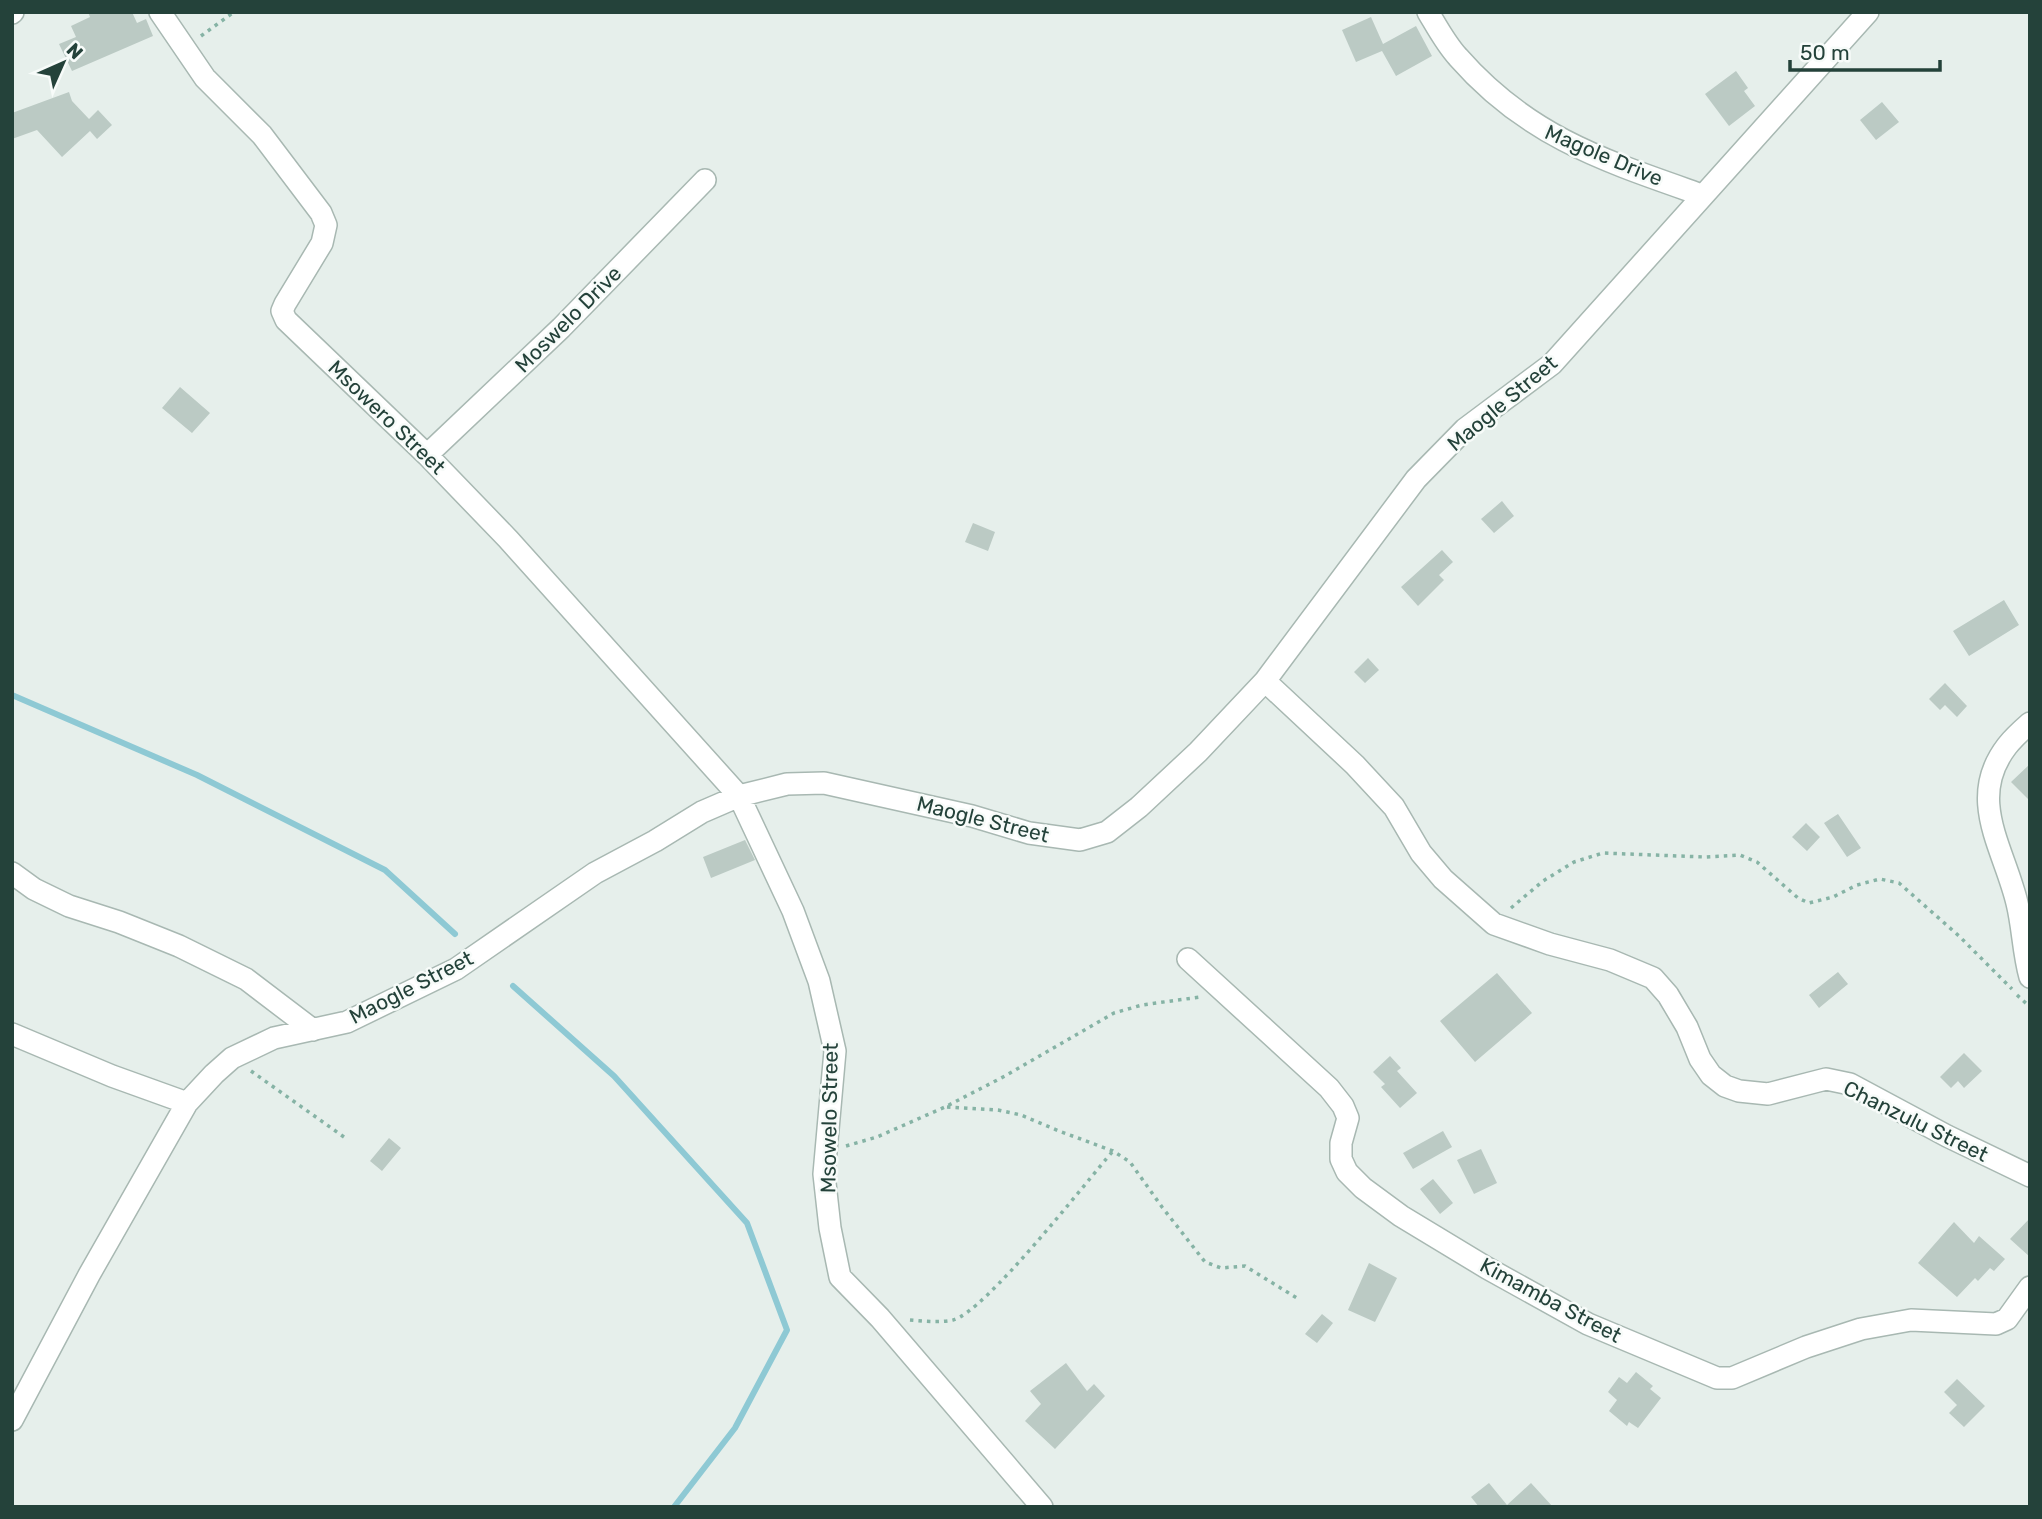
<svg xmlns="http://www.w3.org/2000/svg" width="2042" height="1519" viewBox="0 0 2042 1519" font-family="Rubik,sans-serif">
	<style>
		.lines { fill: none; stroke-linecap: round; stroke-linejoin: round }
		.stream { stroke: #8ec9d4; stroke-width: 6 }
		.building { fill: #bbcac4 }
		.street-casing { stroke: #a8b8b2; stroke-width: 24 }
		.path { stroke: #86b3a5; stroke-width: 3.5; stroke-dasharray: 3.5 5; stroke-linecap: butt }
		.street { stroke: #fff; stroke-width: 21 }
		.labels { text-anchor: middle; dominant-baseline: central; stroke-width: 5; stroke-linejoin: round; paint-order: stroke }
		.street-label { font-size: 21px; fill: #24423a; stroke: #f7fbf9 }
	</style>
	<rect width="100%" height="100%" fill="#e6efeb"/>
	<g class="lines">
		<!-- stream -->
		<path class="stream" d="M12,695L197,775L385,870L455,934
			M513,986L614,1076L747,1223L787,1330L735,1428L674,1507"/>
	</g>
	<!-- building -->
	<path class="building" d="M88,12H132L137,23L146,19L153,36L72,71L59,44L76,37L71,26L90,17Z
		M1371,17L1383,44L1416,26L1432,56L1396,76L1382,51L1356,62L1342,30Z
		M1736,71L1748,88L1744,91L1755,106L1729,126L1705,94Z
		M69,92L72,101L89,119L98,110L112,125L97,139L90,131L62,157L37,130L12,139V113Z
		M1882,102L1899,122L1876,140L1860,120Z
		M180,387L210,413L192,433L162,408Z
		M1502,501L1514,516L1494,533L1481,519Z
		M973,523L995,532L988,551L965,542Z
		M1442,550L1453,562L1439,575L1444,580L1418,606L1401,587Z
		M2004,600L2019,625L1969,656L1953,631Z
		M1368,658L1379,670L1365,683L1354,672Z
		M1945,683L1967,706L1957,717L1945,705L1940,710L1929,699Z
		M2030,764V801L2011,782Z
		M1838,814L1861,848L1847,857L1824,823Z
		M1806,823L1820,837L1807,851L1792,837Z
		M745,840L755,860L711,878L703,857Z
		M1838,972L1848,984L1819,1008L1809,995Z
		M1497,973L1532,1013L1475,1062L1440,1021Z
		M1964,1053L1982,1071L1964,1088L1958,1081L1951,1088L1940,1077Z
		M1390,1056L1401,1068L1397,1071L1417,1093L1400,1108L1381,1087L1385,1084L1373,1072Z
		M1443,1131L1452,1147L1413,1169L1403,1153Z
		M389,1138L401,1148L382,1171L370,1161Z
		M1481,1149L1497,1183L1474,1194L1457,1160Z
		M1433,1179L1453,1203L1440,1214L1420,1189Z
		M2030,1218V1257L2010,1239Z
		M1954,1222L1974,1243L1979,1236L2005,1259L1994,1271L1990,1268L1978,1281L1975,1278L1957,1297L1918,1263Z
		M1369,1263L1397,1278L1375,1322L1348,1310Z
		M1322,1314L1333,1323L1317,1343L1305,1334Z
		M1066,1363L1087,1391L1094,1384L1105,1396L1055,1449L1025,1421L1041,1404L1030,1391Z
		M1636,1372L1653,1386L1650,1389L1661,1398L1638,1428L1629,1422L1627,1426L1609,1411L1617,1400L1608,1392L1619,1377L1627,1383Z
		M1957,1379L1985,1406L1964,1427L1949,1413L1957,1405L1944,1392Z
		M1489,1483L1507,1505L1531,1483L1553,1507H1479L1471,1497Z"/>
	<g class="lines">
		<defs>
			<path id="street" d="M160,12L205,78L262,135L321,213L326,225L322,243L285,304L282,311L286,320L427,455L508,539L739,796L793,911L819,981L835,1051L824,1174L830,1228L840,1277L880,1318L1042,1507
				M1428,12C1437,27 1446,44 1458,57C1528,137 1605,161 1702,195
				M12,13L13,12
				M427,455L561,328L705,180
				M1265,681L1355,765L1394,807L1421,853L1443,879L1494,924L1550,944L1610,960L1653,978L1668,995L1687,1027L1700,1059L1711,1075L1725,1086L1739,1091L1768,1094L1826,1079L1850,1084L1947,1136L2030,1176
				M2030,723C2022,730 2014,737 2007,746C1966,799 2004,848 2017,903C2023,927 2023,952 2030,977
				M12,873L34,889L69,906L119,922L179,946L246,979L313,1030
				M1188,959L1329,1088L1343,1106L1348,1118L1341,1143V1159L1347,1172L1363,1188L1401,1216L1487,1268L1588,1324L1717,1378H1732L1806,1347L1861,1329L1911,1320L1996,1324L2007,1319L2030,1287
				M12,1034L112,1076L187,1103
				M12,1420L89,1275L187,1103L214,1074L232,1058L274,1038L347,1022L456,969L595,873L655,841L702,812L739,796L787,784L824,783L972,816L1029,833L1080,840L1107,832L1139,807L1198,752L1265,681L1416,479L1465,429L1552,364L1868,12"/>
		</defs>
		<!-- street casing -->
		<use href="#street" class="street-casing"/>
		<!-- path -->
		<path class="path" d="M201,36L234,12
			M1511,908L1543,881L1574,862L1603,853L1705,857L1740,855L1757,862L1798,898L1809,903L1833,897L1857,885L1880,879L1899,883L1959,936L2012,989
			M2017,995L2030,1007
			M251,1071L344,1137
			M947,1107L998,1110L1021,1115L1059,1131L1113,1151L1130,1162L1162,1207L1205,1262L1221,1268L1245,1266L1300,1300
			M846,1146L877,1137L945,1107L1005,1076L1114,1013L1142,1005L1200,997
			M910,1320C923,1321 939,1323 953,1320C985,1312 1086,1182 1113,1151"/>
		<!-- street -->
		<use href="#street" class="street"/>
	</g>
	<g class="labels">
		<!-- street labels -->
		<g class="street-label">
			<text transform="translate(1604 155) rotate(23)">Magole Drive</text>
			<text transform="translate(568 319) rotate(-45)">Moswelo Drive</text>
			<text transform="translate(1502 403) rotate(-40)">Maogle Street</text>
			<text transform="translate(387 417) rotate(44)">Msowero Street</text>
			<text transform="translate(983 819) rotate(14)">Maogle Street</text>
			<text transform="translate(411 987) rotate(-27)">Maogle Street</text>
			<text transform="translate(829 1118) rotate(-89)">Msowelo Street</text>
			<text transform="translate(1916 1121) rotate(26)">Chanzulu Street</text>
			<text transform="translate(1551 1300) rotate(28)">Kimamba Street</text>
		</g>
	</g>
	<!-- border -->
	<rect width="2042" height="1519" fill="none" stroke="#24423a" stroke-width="28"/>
	<!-- north arrow -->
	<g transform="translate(63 63) rotate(45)" stroke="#f7fbf9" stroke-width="5" paint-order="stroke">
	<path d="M0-5L12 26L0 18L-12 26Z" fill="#24423a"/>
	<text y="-10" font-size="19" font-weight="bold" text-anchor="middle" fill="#24423a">N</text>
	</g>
	<!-- scale -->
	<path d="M1790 60v10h150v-10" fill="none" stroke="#24423a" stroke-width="3.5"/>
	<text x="1800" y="60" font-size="21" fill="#24423a" stroke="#f7fbf9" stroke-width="5" paint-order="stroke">50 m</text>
</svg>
